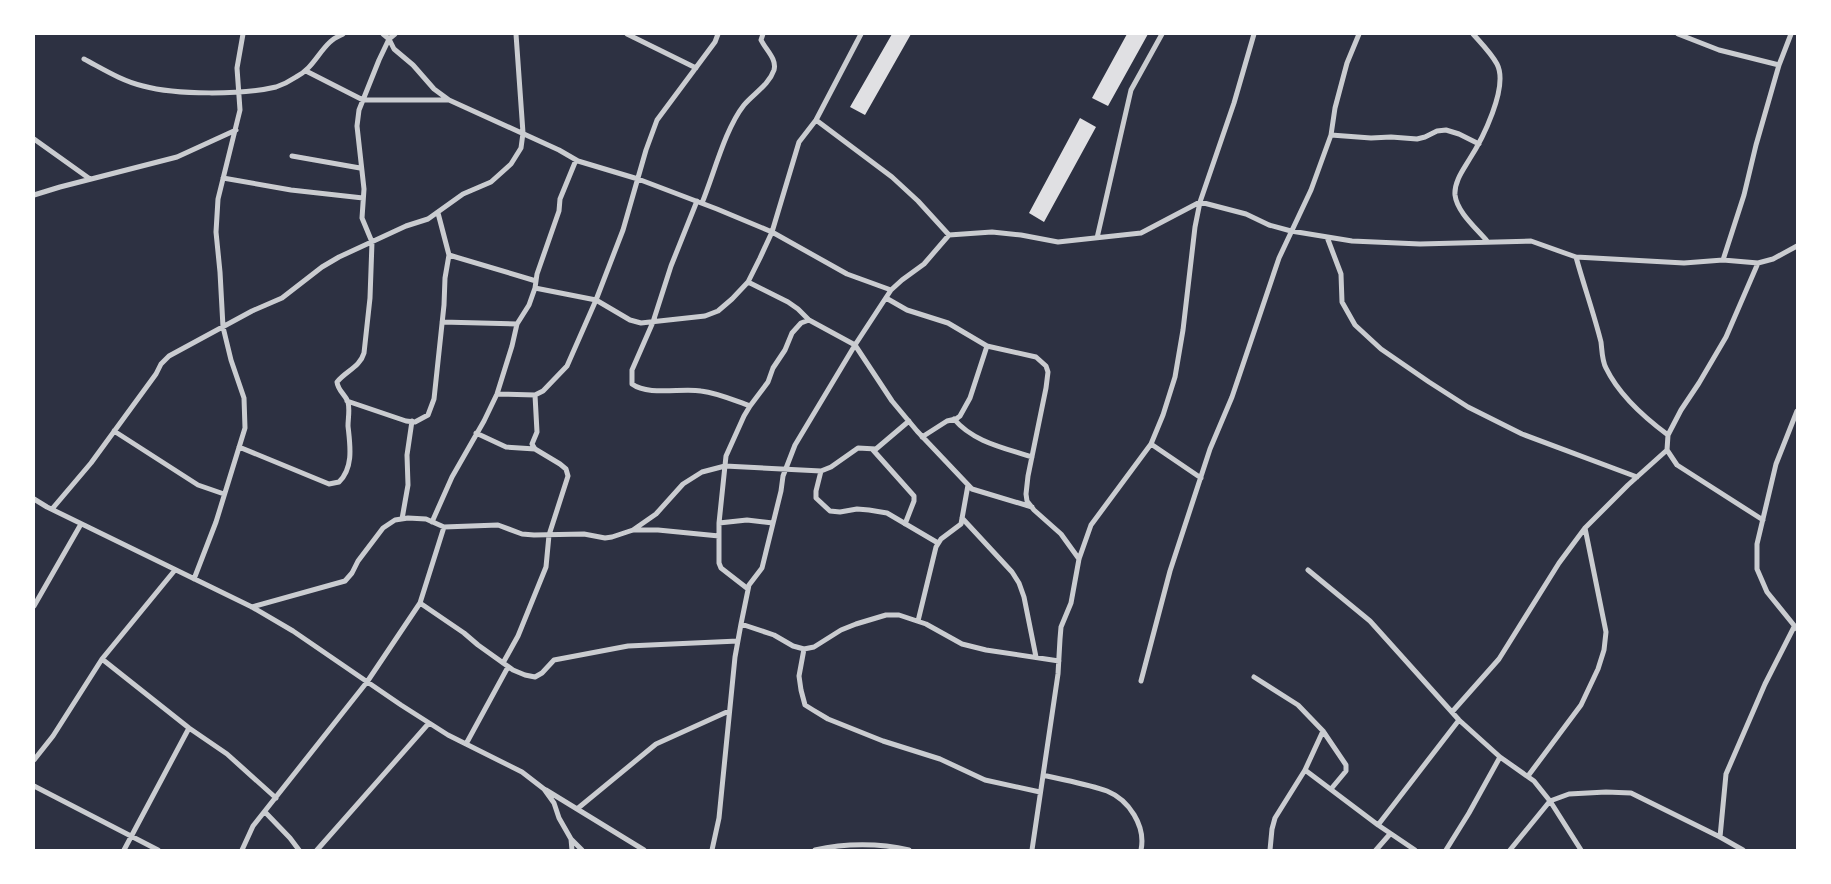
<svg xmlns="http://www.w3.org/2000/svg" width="1831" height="884" viewBox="0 0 1831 884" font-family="'Crimson Pro',serif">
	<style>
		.building { fill: #e0e0e3 }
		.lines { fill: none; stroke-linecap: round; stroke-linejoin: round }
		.minor { stroke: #caccd0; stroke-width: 5 }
	</style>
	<rect width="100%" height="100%" fill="#2d3142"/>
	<!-- building -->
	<path class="building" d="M892,34H911L865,115L850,107Z
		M1127,34H1148L1108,106L1092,98Z
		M1080,118L1096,127L1044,222L1029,213Z"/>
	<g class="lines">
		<!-- minor -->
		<path class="minor" d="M383,34L389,39L394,49L413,65L434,89L449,100L559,150L578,161L638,179L717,209L772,232L847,274L891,290
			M627,34L696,68
			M1473,34C1481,43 1491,53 1497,64C1509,87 1482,140 1469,160C1463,170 1454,182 1455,195C1457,212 1476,228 1487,241
			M1678,34L1719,50L1779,65
			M84,59C103,69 122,81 143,86C176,95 242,95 276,87C282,85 290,81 296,77C312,69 318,53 330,42C334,38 339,36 343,34
			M306,71L363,100H449
			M816,120L892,177L918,201L949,235
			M1331,135L1371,138L1391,137L1417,139L1425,137L1437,131L1446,130L1459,134L1479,144
			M34,139L90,179
			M292,156L360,168
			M223,178L291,190L363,198
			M34,195L60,187L177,157L236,130
			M697,201L671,266L653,322L632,370V384C648,396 681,388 701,391C718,393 733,400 750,406
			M702,203C714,174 725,129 744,105C753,94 769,85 774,70C777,59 766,50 761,40L763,34
			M1327,237L1341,274L1342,302L1355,325L1381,349L1429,382L1468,407L1522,434L1637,477
			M1097,238L1131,90L1162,34
			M449,255L536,281
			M1576,257C1584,286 1594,314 1601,342C1602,350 1602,361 1606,368C1619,395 1645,418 1668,435
			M1723,260L1744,195L1756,145L1779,65L1791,34
			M1758,263L1726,337L1699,383L1681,410L1668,435L1667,450L1677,465L1763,520
			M748,282L788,302L798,309L809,320L855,345L892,401L917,431L972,489L1032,507
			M535,288L596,300L630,320L641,323L705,316L718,311L732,299L748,282L760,258L772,232L799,142L816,120L861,34
			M886,298L907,310L948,323L987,346L1036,357L1046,366L1048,372L1046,388L1028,476L1026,494L1027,501L1034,510L1061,534L1079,559
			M442,322L517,324
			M497,394L535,395L543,391L567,366L596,300L623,230L646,150L657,120L715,42L718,34
			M347,401L406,421L415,422L428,415L434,399L444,305L445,278L449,255L438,213
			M1797,411L1776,464L1757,544V569L1767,592L1797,629
			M954,419C973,442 1005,448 1032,457
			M114,431L198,485L224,494
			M476,433L506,447L535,449L560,464L566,469L568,476L549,535L546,567L518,636L503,663
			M922,437L947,421L956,419L960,416L970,398L987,346
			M1151,444L1201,478
			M239,447L329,484L339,482C354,467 350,445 348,426C348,418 350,410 348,402C345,394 338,391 337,382C346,371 360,367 364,353L370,298L372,242L362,218L364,189L357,126L359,110L379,60L389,39L395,34
			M535,449L532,444L537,432L535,395
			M873,450L914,496V501L905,524
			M821,471L816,491V498L830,511L840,512L857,509L869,510L887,513L938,543
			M34,499L47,507L252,607L293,631L401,705L448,735L522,772L544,789L554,803L559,818L571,839L582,850
			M52,509L91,463L156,374L161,364L169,356L252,311L282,298L322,267L339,257L406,226L428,219L463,194L491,182L511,164L521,148L523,133L516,34
			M962,518L1012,572L1019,583L1024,597L1036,657
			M402,519L408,485L407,455L412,421
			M432,522L452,477L484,421L497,394L512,346L517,324L529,305L535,288L537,274L559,211L560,199L576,160
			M719,523L747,520L773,523
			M633,530L656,514L683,484L702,472L725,466L821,471L831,467L858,448L876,449L909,421
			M1308,570L1370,621L1459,720L1500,757L1534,781L1550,801L1581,850
			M194,579L216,522L245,428L244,398L231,360L223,327L220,272L216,232L218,199L240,110L237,68L243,34
			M748,589L721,568L719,563V523L726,456L744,416L750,406L768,382L773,368L785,350L792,333L801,323L809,320
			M420,603L464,633L478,645L513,670L525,675L535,677L542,673L554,660L628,646L738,641
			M34,606L81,524
			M252,607L345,581L352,573L358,561L383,528L395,520L408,518L426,519L444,527L498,525L522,534L534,535L584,534L605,538L612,537L633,530H658L719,536
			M918,621L936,547L941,539L961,524L968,485
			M741,624L774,635L793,646L804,649L814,647L841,630L856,624L886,615H899L926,624L962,644L986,650L1059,661
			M804,649L799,676L801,690L805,705L813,710L828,719L883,741L940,759L985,780L1040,792
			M102,659L189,728L227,754L276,798
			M1254,677L1298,705L1323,731L1346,765V771L1331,789
			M1141,681L1170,571L1210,449L1232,397L1279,258L1311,190L1331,135L1335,108L1347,63L1359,34
			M1452,712L1499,659L1559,563L1585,528L1628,485L1667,450
			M466,744L508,667
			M34,760L53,736L102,659L175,570
			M1305,770L1378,825L1415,850
			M1043,775C1063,780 1088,784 1107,791C1129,800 1146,826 1141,850
			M1528,776L1581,705L1598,669L1604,650L1606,632L1585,528
			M34,786L158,850
			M546,790L644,850
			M577,809L656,744L729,711
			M265,812L290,838L299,850
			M1378,825L1459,720
			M1720,837L1726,774L1765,684L1794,627
			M571,839L572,850
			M124,850L189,728
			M242,850L253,826L367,682L420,603L444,527
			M317,850L429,723
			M712,850L719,818L735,657L741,624L749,585L762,568L781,491L783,476L795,445L855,345L891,290L902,280L924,264L949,235L992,232L1021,235L1058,242L1141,233L1200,202L1246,214L1269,225L1291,231L1352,241L1420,244L1531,241L1576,257L1684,263L1723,260L1758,263L1773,259L1797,246
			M815,850C845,843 880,843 909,850
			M1032,850L1058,674L1060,639L1061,627L1071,603L1079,559L1091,525L1151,444L1163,415L1175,377L1183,330L1195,227L1200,202L1234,103L1254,34
			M1270,850L1272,829L1275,818L1305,770L1323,731
			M1376,850L1390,834
			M1446,850L1469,813L1500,757
			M1510,850L1550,801L1569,794L1606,792L1631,793L1720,837L1743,850"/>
	</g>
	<!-- border -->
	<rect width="1831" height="884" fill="none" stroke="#ffffff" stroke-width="70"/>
</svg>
